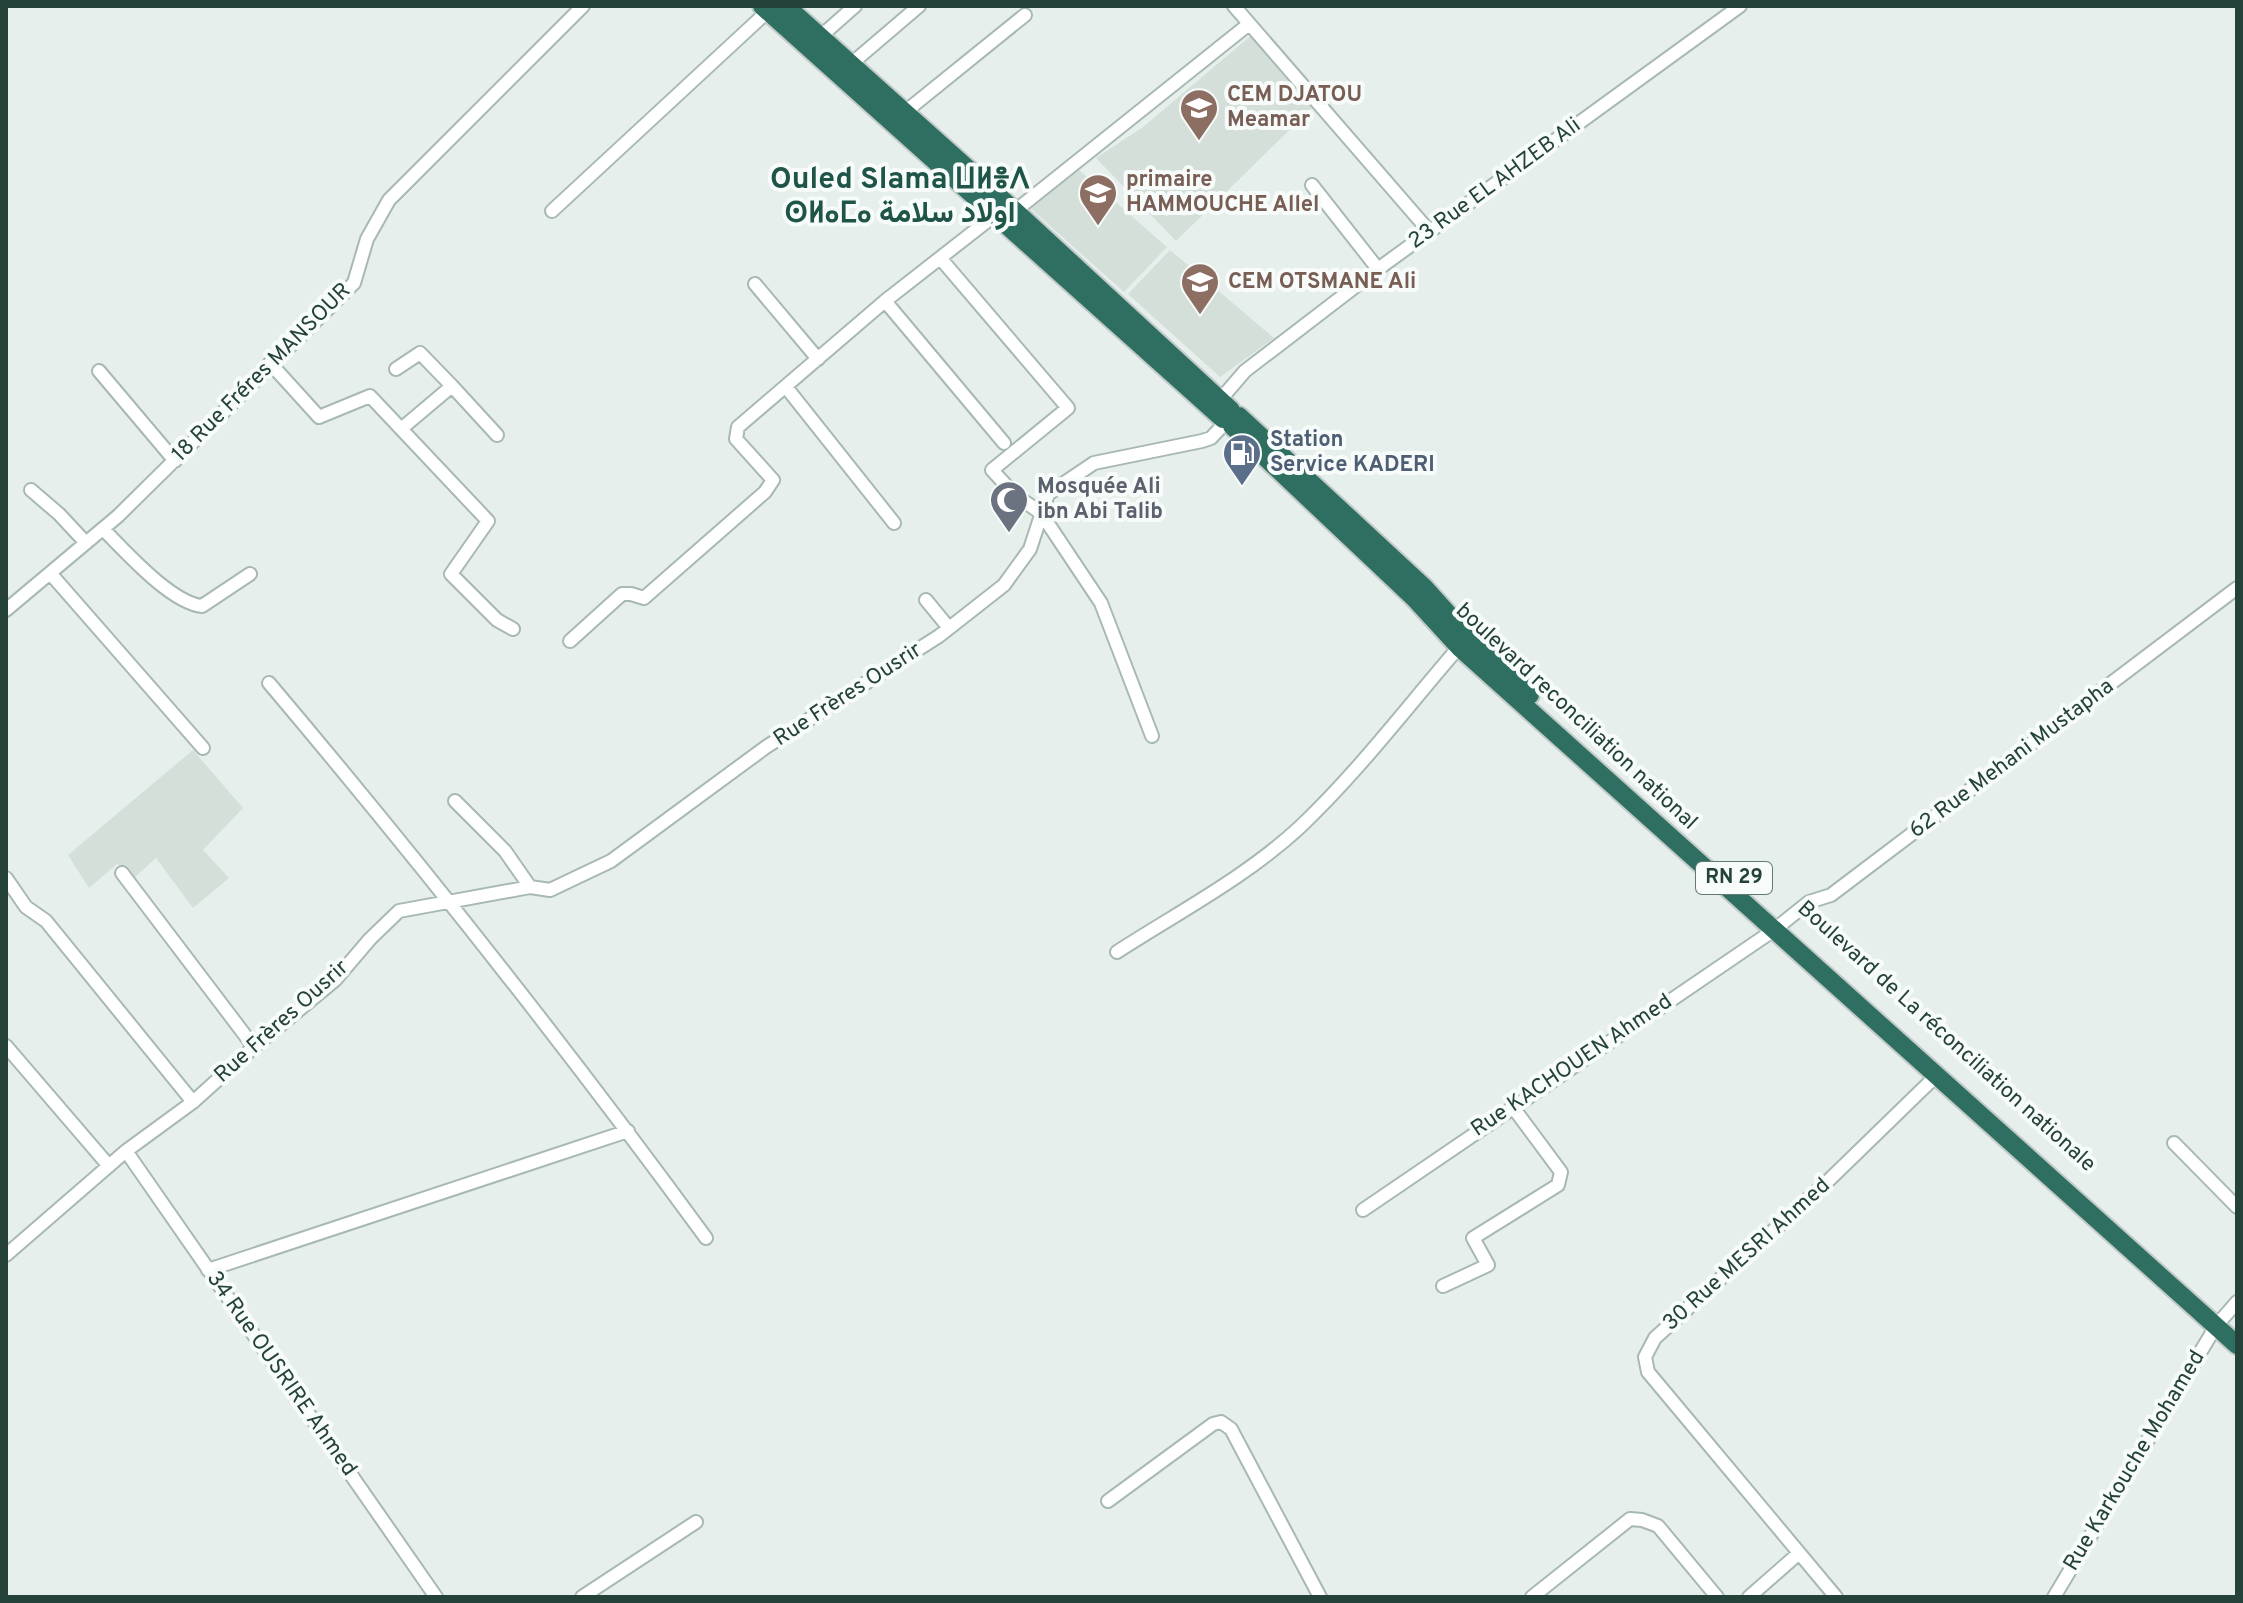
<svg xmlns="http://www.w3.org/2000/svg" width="2243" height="1603" viewBox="0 0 2243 1603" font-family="Overpass,Vazirmatn,'Noto Sans Tifinagh',sans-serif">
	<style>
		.built { fill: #d4dfda }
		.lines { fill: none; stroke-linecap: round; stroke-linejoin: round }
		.minor-casing { stroke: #a8b8b2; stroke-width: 16 }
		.highway-casing { stroke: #c2cac8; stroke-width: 22 }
		.minor { stroke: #fff; stroke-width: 12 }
		.highway { stroke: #2f6f62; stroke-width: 18 }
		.labels { text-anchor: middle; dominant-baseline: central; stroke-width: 8; stroke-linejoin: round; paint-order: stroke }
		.shield { fill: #f7fbf9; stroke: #637a73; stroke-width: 2 }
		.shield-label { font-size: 20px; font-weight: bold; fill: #24423a }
		.education-label { font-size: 22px; font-weight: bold; fill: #785e54; stroke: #f7fbf9; text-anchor: start }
		.street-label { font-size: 22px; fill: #24423a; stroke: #f7fbf9 }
		.service-label { font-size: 22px; font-weight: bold; fill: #4e5e75; stroke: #f7fbf9; text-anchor: start }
		.worship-label { font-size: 22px; font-weight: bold; fill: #5b616d; stroke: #f7fbf9; text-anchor: start }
		.district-label { font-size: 30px; font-weight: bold; fill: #1f5548; stroke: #f7fbf9 }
	</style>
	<rect width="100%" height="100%" fill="#e6efeb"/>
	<!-- built -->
	<path class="built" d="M1254,33L1314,106L1176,241L1096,158L1143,127Z
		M1079,170L1167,247L1124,292L1030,208Z
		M1170,250L1274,338L1220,377L1128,294Z
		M193,750L243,808L203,850L229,878L193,908L156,858L133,879L117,864L89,888L68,855Z"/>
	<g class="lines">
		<defs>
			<path id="minor" d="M1234,6L1429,231
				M820,37L855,6
				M851,64L919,6
				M905,112L1025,15
				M1312,185L1378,269
				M552,211L768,11
				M1015,211L1249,24
				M941,259L1068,408L992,470L1015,495L1041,513L1101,603L1152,736
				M755,284L818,359
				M885,301L1004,443
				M270,363L319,417L370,396L488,521L451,574L497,620L513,629
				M396,369L420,353L452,386
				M99,371L175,461
				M786,387L894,523
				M1220,400L1245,371L1378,269L1740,6
				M401,429L452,386L497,435
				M31,490L59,514L86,543
				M103,529C125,551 171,603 202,606L250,574
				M50,573L203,748
				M926,600L949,628
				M6,610L118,516L354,283L367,239L389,200L583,6
				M570,641L622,594H631L644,598L765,492L773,480L736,439L738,427L885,301L995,215
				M269,683C421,863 567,1048 706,1238
				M455,801L505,851L530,887
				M122,873L254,1047
				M6,878L26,907L46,921L193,1102
				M1117,952C1179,912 1246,877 1300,827C1358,772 1407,707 1459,647
				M6,1046L109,1166
				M2174,1143L2237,1207
				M126,1151L436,1597
				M1363,1210L1774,930L1809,902L1831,895L2237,588
				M6,1255L126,1151L193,1102L254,1047L335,980L370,939L399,911L530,887L550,890L611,861L766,747L939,636L1004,585L1030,549L1048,494L1094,463L1202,441L1211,438L1225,423
				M208,1270L628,1131
				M1443,1286L1488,1265L1473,1238L1558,1185L1561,1172L1512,1106
				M1108,1501L1213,1424L1221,1422L1231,1429L1320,1597
				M582,1597L696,1522
				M1532,1597L1630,1519L1642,1520L1658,1526L1717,1597
				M1749,1597L1798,1554
				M1836,1597L1648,1372L1645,1357L1655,1338L1828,1181L1937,1075
				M2054,1597L2216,1326L2237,1302"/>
			<path id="highway" d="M762,6L1223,419
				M786,6L1015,211L1231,410
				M1239,416L1424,587L1451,617L1530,695
				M1232,426L1414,598L1459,647L2237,1345"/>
		</defs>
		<!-- minor casing -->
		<use href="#minor" class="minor-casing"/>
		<!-- highway casing -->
		<use href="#highway" class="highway-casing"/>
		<!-- minor -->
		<use href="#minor" class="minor"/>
		<!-- highway -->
		<use href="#highway" class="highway"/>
	</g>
	<!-- icons -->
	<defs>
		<symbol id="school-pin" viewBox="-11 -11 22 30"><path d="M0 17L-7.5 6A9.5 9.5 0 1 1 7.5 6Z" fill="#8d6e63" stroke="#f7fbf9"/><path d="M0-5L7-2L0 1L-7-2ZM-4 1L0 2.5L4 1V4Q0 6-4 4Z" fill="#fff"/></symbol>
		<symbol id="fuel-pin" viewBox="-11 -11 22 30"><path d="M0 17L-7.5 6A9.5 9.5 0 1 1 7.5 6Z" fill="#5c6f8a" stroke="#f7fbf9"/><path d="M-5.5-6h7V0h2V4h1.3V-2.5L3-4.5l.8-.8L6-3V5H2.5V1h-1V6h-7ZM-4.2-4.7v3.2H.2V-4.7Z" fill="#fff"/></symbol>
		<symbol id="mosque-pin" viewBox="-11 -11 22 30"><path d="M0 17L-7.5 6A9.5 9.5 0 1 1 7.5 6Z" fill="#6b7280" stroke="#f7fbf9"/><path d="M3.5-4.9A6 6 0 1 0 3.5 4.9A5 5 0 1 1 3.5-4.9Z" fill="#fff"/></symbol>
	</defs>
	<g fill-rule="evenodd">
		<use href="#school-pin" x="1177" y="86" width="44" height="60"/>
		<use href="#school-pin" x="1076" y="171" width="44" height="60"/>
		<use href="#school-pin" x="1178" y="260" width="44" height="60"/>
		<use href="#fuel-pin" x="1220" y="431" width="44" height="60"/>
		<use href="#mosque-pin" x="987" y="478" width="44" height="60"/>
	</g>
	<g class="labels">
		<!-- shield labels -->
		<rect class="shield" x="1696" y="862" width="76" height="32" rx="6"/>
		<g class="shield-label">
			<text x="1734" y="878">RN 29</text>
		</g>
		<!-- education labels -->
		<g class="education-label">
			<text x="1227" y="95">CEM DJATOU<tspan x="1227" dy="25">Meamar</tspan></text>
			<text x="1126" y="180">primaire<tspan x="1126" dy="25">HAMMOUCHE Allel</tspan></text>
			<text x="1228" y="282">CEM OTSMANE Ali</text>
		</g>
		<!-- street labels -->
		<g class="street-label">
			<text transform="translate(1495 184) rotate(-36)">23 Rue EL AHZEB Ali</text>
			<text transform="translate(262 373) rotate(-45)">18 Rue Fréres MANSOUR</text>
			<text transform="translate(848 695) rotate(-33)">Rue Frères Ousrir</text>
			<text transform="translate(1576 717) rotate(43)">boulevard reconciliation national</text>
			<text transform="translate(2012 759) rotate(-37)">62 Rue Mehani Mustapha</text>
			<text transform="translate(282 1022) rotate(-42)">Rue Frères Ousrir</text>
			<text transform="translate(1946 1037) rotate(42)">Boulevard de La réconciliation nationale</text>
			<text transform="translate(1572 1066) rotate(-34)">Rue KACHOUEN Ahmed</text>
			<text transform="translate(1747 1255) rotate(-42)">30 Rue MESRI Ahmed</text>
			<text transform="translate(281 1374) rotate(55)">34 Rue OUSRIRE Ahmed</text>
			<text transform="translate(2135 1461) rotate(-59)">Rue Karkouche Mohamed</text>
		</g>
		<!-- service labels -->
		<g class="service-label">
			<text x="1270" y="440">Station<tspan x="1270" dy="25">Service KADERI</tspan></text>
		</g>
		<!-- worship labels -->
		<g class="worship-label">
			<text x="1037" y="487">Mosquée Ali<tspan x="1037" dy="25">ibn Abi Talib</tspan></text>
		</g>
		<!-- district labels -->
		<g class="district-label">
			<text x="900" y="180">Ouled Slama ⵡⵍⴻⴷ<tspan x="900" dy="34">ⵙⵍⴰⵎⴰ اولاد سلامة</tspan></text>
		</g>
	</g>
	<!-- border -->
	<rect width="2243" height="1603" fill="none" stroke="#24423a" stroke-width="16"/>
</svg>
